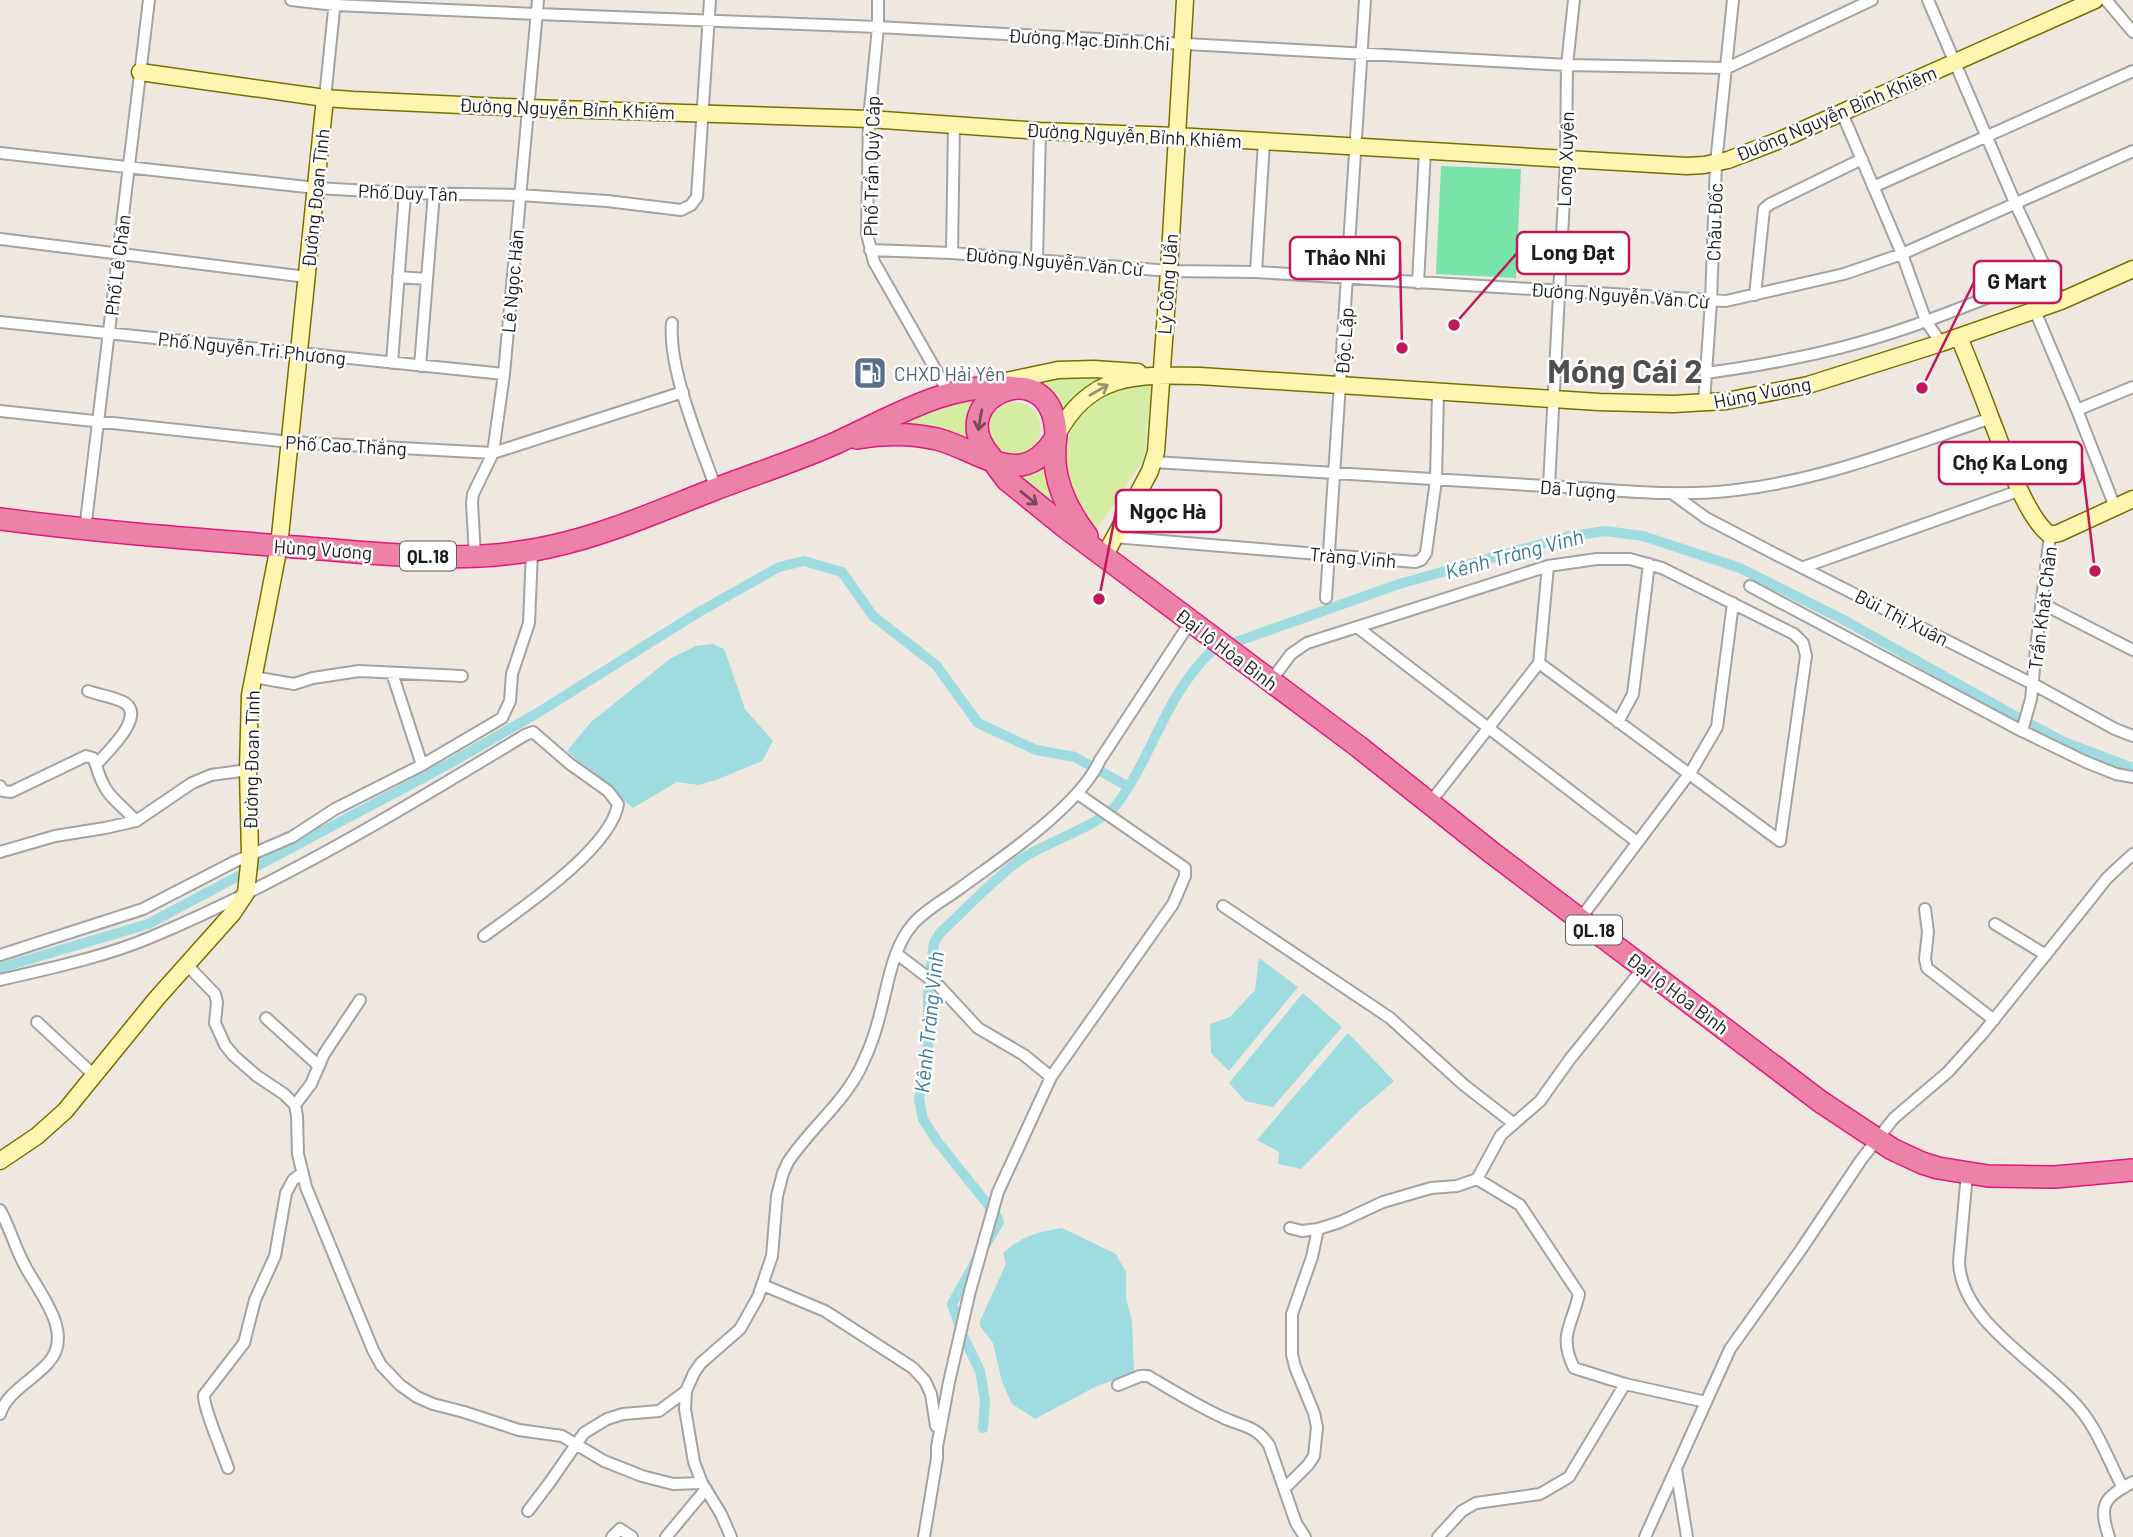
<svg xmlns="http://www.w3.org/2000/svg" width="2133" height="1537" viewBox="0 0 2133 1537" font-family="Barlow,sans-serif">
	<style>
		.grass { fill: #d4eda3 }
		.pitch { fill: #79e4a9 }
		.water { fill: #9edce0 }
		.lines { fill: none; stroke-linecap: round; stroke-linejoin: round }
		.canal { stroke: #9edce0; stroke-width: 10 }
		.street-casing { stroke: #a3a3a3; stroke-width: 14 }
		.secondary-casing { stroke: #777000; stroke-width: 19 }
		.highway-casing { stroke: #e41780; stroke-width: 24 }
		.street { stroke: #fff; stroke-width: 10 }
		.secondary { stroke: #fef5b0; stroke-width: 16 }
		.highway { stroke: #ed82a8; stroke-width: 21 }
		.oneway { stroke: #98936d }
		.oneway2 { stroke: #7a4a5b }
		.labels { text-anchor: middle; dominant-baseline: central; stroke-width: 5; stroke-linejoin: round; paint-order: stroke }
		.shield { fill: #fff; stroke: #606060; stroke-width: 2 }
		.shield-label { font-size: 18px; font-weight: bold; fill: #1c1c1c }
		.street-label { font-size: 19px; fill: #1c1c1c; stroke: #fff }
		.service-label { font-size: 19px; fill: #4e5e75; stroke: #fff; text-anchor: start }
		.water-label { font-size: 21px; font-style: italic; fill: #3b7a9a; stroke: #fff }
		.town-label { font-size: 33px; font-weight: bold; fill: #4f4f4f; stroke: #fff }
		.leader { fill: none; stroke: #c2185b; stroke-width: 2.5 }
		.callout-dot { fill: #c2185b; stroke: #fff; stroke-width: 2.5 }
		.callout { fill: #fff; stroke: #c2185b; stroke-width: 2.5 }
		.callout-label { font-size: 21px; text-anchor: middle; font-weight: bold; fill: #1c1c1c }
	</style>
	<rect width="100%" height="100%" fill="#efe8e1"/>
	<!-- grass -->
	<path class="grass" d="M1067,376H1108L1088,388L1062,413L1030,383Z
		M1135,386H1151L1144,459L1095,532L1087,523L1064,474L1065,446L1074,424L1090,404L1112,391Z
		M980,392L973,442L886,424Z
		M989 428a26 26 0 1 1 52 0a26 26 0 1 1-52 0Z
		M1047,460L1064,515L1008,474Z"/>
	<!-- pitch -->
	<path class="pitch" d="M1441,166L1521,169L1516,278L1436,274Z"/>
	<!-- water -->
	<path class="water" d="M713,644L724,649L745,709L773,741L762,761L716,780L699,785L677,782L633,808L567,751L591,722L671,658L696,646Z
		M1259,958L1298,987L1229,1071L1211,1053L1210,1024L1230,1017L1255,990Z
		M1303,993L1342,1027L1273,1107L1245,1101L1229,1083Z
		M1348,1033L1394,1081L1360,1110L1301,1169L1278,1164L1279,1152L1257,1140Z
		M1062,1228L1116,1254L1126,1272V1299L1132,1321L1134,1373L1095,1387L1035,1419L1012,1404L1002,1382L993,1343L980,1326V1321L1006,1264L1003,1253C1023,1236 1036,1232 1062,1228Z"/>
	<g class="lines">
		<!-- canal -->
		<path class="canal" d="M1233,643L1399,584L1566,537L1605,531L1643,536L1740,568L1844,620L2017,717
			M2032,725L2064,742L2133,768
			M0,968L148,924L447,765L539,712L699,612L779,567L804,561L842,572L873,616L936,665L978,723L1036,750L1075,757L1127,786
			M986,1244L999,1222L997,1216L937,1141L923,1119L919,1099L928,1043V988L934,943L940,933C966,909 991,881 1020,860C1045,842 1100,826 1117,804C1153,756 1166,693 1213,650
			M978,1257L952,1304L962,1334L980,1371L985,1401L983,1428"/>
		<defs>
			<path id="street" d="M291,0L335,5L537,14L878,27L1567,65L1727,68L1872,0
				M878,0V27L869,119L867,234L874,262L950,395
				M1928,0L2016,205L2061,301
				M2106,0L2133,32
				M325,98L335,0
				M1842,113L1902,254L1926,321L1941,343
				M0,153L316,188L405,193L520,195L607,201L681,210L691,205L697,197L710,0
				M1873,187L2133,71
				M0,239L307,277
				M870,250L952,253L1169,271L1256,272L1726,301L1844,274L1902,254L2133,151
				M952,253L954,124
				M1037,259L1040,131
				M1256,272L1264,141
				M398,277L427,279
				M1418,283L1425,151
				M1755,295L1764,209L1770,204L1862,159
				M2035,311L2077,410L2115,507
				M0,322L504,374
				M672,323C668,370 700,443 716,489
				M392,363L405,193
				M420,366L434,193
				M1706,373C1757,366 1808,357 1858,343C1923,325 1985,298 2048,274
				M1704,403L1711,301L1716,163L1733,0
				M2077,410L2133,387
				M0,411L290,442L493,453L683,392
				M1154,462C1285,470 1415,478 1546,486C1610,489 1673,498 1736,490C1824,480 1908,446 1991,418
				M1549,486L1566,160L1567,65L1574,0
				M1673,494L1706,518L1777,555L2033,684L2115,729L2133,736
				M85,530L149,0
				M1114,537L1415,562L1421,560L1426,553L1436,480L1438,391
				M475,556L472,503L473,494L493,453L504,374L538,0
				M1804,567L2021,490
				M1750,586L2022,731L2086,762L2116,774L2133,777
				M1326,598L1365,0
				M2041,603L2133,650
				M1357,627L1637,842
				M392,673L422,765
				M253,677L294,684L313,678L359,671L462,676
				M1270,682L1291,654L1307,643L1548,566L1597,559H1630L1662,568L1794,634L1803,643L1806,656L1780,841L1539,663
				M88,691C99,695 115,697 125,703C146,717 106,753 96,765C105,797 115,798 136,821
				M1618,722L1633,694L1649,564
				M2022,731L2031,699L2037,639L2050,535
				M0,786L3,791L11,792L86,756L93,758L96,765
				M1429,804L1539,663L1548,566
				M0,852L55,836L105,828L136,821L192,783L211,775L248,770
				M1223,906L1390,1018L1464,1085L1513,1123
				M1925,909L1928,932L1925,959L1927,968L1994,1020
				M1580,919L1692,770L1717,727L1733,603
				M1995,924L2046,955
				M897,954L939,986L978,1028L1024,1055L1051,1077
				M0,955L143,909L234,862L292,837L335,809L422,765L502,718L510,701L512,674L529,623L532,551
				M186,964L215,994L217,1002L215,1023L225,1045L234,1056L257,1076L284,1094L295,1105L297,1116L298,1154L306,1187L373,1350L381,1365L400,1385L417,1397L433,1404L464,1412L519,1430L562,1436L604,1461L642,1476L673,1484L702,1483
				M0,980C47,969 104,957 149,938C281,883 403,809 525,735L533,732L570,764L608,791L618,804C611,849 519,910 484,936
				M266,1018L319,1066
				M37,1022L95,1076
				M295,1105L311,1084L324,1054L360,1000
				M1967,1173L1959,1262C1961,1323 2042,1364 2079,1408C2098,1430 2109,1462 2123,1488
				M1477,1179L1520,1205L1579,1294C1572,1326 1558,1335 1574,1368L1625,1384L1706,1402
				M0,1210C9,1226 14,1244 22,1260C35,1289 77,1332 48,1363C33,1380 7,1392 0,1414
				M1290,1228L1302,1231L1318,1229L1340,1222L1383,1202L1431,1188L1457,1186L1477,1179L1501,1135L1540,1101L1570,1059L1644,967
				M763,1285L825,1311L913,1368L925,1381L931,1394L936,1426
				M1118,1385L1140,1376H1148C1172,1390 1196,1405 1222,1417C1242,1427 1254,1424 1269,1445L1296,1523L1305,1537
				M228,1468C223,1453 203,1407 204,1395L244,1343L255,1300L275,1256L286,1193L293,1180L302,1173
				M1676,1469L1687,1537
				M1284,1489L1308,1465L1314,1456L1317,1427L1314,1413L1295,1367L1292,1354V1314L1312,1257L1318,1229
				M528,1511L550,1482L584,1433L607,1419L623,1414L659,1411L686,1391
				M612,1537L620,1529L632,1537
				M666,1537L706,1489
				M731,1537L721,1514L702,1483L694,1462L685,1409L686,1391L694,1373L701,1363L740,1329L758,1297L772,1256L777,1196L783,1173L788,1162C811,1127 844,1103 862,1065C870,1048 876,1031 880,1014C888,985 892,948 913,924C925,910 944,900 959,889C1001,858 1079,807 1100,760L1191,621
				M924,1537L937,1458V1447L949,1382L970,1291L998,1192L1051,1077L1173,904L1185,876V868L1078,794
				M1438,1537L1462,1511L1476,1503L1540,1494L1569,1477L1625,1384
				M1645,1537L1730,1349L1800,1251L1861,1160L1894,1118L1948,1072L1983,1033L2092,897L2107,878L2133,854
				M2109,1537C2098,1504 2104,1498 2133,1482"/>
			<path id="secondary" d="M140,72L325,98L353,100L528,108L869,119L1040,131L1176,136L1687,166L1704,165L1728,160L1780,140L2095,0
				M1959,337C1970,364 1981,391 1991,419C2003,448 2025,517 2050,535L2059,533L2133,499
				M997,383L1058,370L1094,369L1138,372
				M1056,437C1088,373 1137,374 1200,376L1599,402L1673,404L1726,401L1808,385L1941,343L2061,301L2133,269
				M1104,557L1150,471L1156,452L1169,271L1185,0
				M0,1161L37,1136L65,1111L157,998L232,914L246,893L250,855L248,770L250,695L279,546L325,98"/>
			<path id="highway" d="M1056,437C1050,475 1065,507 1087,536
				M857,438C884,433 910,433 937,439C982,451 1023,493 1056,437C1055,347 938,398 991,457
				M983,448L1007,480L1065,527L1359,747L1491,852L1821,1102L1892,1149L1922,1163L1938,1168L1988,1176L2055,1177L2133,1170
				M0,519C98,532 196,539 295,547C380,553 469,566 553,546C608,534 661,510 713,490C754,474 796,461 836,443C891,418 953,379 1016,388"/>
		</defs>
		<!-- street casing -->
		<use href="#street" class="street-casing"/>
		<!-- secondary casing -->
		<use href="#secondary" class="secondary-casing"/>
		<!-- highway casing -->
		<use href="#highway" class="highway-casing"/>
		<!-- street -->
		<use href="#street" class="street"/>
		<!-- secondary -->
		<use href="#secondary" class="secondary"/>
		<!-- highway -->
		<use href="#highway" class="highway"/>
	</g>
	<!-- one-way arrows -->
	<defs><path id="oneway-shaft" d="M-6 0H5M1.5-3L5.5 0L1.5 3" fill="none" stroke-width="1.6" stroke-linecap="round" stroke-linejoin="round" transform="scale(1.75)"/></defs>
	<use class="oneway" href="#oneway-shaft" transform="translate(1099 390) rotate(-30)"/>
	<g class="oneway2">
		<use href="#oneway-shaft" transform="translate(980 420) rotate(100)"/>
		<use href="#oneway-shaft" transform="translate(1029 498) rotate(39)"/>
	</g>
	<!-- icons -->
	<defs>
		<symbol id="fuel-square" viewBox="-11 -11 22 22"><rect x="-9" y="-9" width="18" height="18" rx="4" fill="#5c6f8a" stroke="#fff"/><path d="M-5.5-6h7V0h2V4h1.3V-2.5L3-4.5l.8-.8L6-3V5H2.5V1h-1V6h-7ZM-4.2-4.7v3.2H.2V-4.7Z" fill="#fff"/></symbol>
	</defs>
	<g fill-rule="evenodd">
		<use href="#fuel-square" x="851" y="354" width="38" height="38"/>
	</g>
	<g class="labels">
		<!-- shield labels -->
		<g class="shield">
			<rect x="400" y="541.5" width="56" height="29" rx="5"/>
			<rect x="1566" y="915.5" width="56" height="29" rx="5"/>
		</g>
		<g class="shield-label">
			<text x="428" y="556">QL.18</text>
			<text x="1594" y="930">QL.18</text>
		</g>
		<!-- street labels -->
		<g class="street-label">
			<text transform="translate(1089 39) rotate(3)">Đường Mạc Đĩnh Chi</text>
			<text transform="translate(567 108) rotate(2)">Đường Nguyễn Bỉnh Khiêm</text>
			<text transform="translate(1836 113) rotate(-23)">Đường Nguyễn Bỉnh Khiêm</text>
			<text transform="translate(1134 135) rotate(3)">Đường Nguyễn Bỉnh Khiêm</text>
			<text transform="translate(1565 159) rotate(-88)">Long Xuyên</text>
			<text transform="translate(871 166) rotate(-89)">Phố Trần Quý Cáp</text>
			<text transform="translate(408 192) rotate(2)">Phố Duy Tân</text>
			<text transform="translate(315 198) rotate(-84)">Đường Đoan Tĩnh</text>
			<text transform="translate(1714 222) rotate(-88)">Châu Đốc</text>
			<text transform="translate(1054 261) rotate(5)">Đường Nguyễn Văn Cừ</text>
			<text transform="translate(117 265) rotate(-83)">Phố Lê Chân</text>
			<text transform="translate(512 281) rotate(-85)">Lê Ngọc Hân</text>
			<text transform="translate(1167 284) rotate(-86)">Lý Công Uẩn</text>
			<text transform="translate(1620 295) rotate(4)">Đường Nguyễn Văn Cừ</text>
			<text transform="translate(1344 341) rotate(-86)">Độc Lập</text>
			<text transform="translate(252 348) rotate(6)">Phố Nguyễn Tri Phương</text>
			<text transform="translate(1762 392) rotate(-11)">Hùng Vương</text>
			<text transform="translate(346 445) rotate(3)">Phố Cao Thắng</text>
			<text transform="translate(1578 489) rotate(4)">Dã Tượng</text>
			<text transform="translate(323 549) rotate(4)">Hùng Vương</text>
			<text transform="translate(1353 557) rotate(5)">Tràng Vinh</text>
			<text transform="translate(2042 608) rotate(-83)">Trần Khát Chân</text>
			<text transform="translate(1902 617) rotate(27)">Bùi Thị Xuân</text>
			<text transform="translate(1227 649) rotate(37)">Đại lộ Hòa Bình</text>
			<text transform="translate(251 760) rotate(-89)">Đường Đoan Tĩnh</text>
			<text transform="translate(1678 993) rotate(37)">Đại lộ Hòa Bình</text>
		</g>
		<!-- service labels -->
		<g class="service-label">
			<text x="894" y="373">CHXD Hải Yên</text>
		</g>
		<!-- water labels -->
		<g class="water-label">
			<text transform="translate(1514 553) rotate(-15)">Kênh Tràng Vinh</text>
			<text transform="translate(928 1022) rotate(-84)">Kênh Tràng Vinh</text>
		</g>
		<!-- town labels -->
		<g class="town-label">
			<text x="1625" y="370">Móng Cái 2</text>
		</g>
	</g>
	<!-- callouts -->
	<path class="leader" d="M1454 325L1517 253M1402 348L1400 258M1922 388L1974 282M2095 571L2082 463M1099 599L1116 511"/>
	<g class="callout-dot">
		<circle cx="1454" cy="325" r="7"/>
		<circle cx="1402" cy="348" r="7"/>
		<circle cx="1922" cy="388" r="7"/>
		<circle cx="2095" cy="571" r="7"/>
		<circle cx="1099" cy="599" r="7"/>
	</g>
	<g class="callout">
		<rect x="1517" y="232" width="112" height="42" rx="7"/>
		<rect x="1290" y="237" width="110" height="42" rx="7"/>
		<rect x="1974" y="261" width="87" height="42" rx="7"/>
		<rect x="1939" y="442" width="143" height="42" rx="7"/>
		<rect x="1116" y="490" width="105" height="42" rx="7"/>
	</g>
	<g class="callout-label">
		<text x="1573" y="260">Long Đạt</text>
		<text x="1345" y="265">Thảo Nhi</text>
		<text x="2017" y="289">G Mart</text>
		<text x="2010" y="470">Chợ Ka Long</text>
		<text x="1168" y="519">Ngọc Hà</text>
	</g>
</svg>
